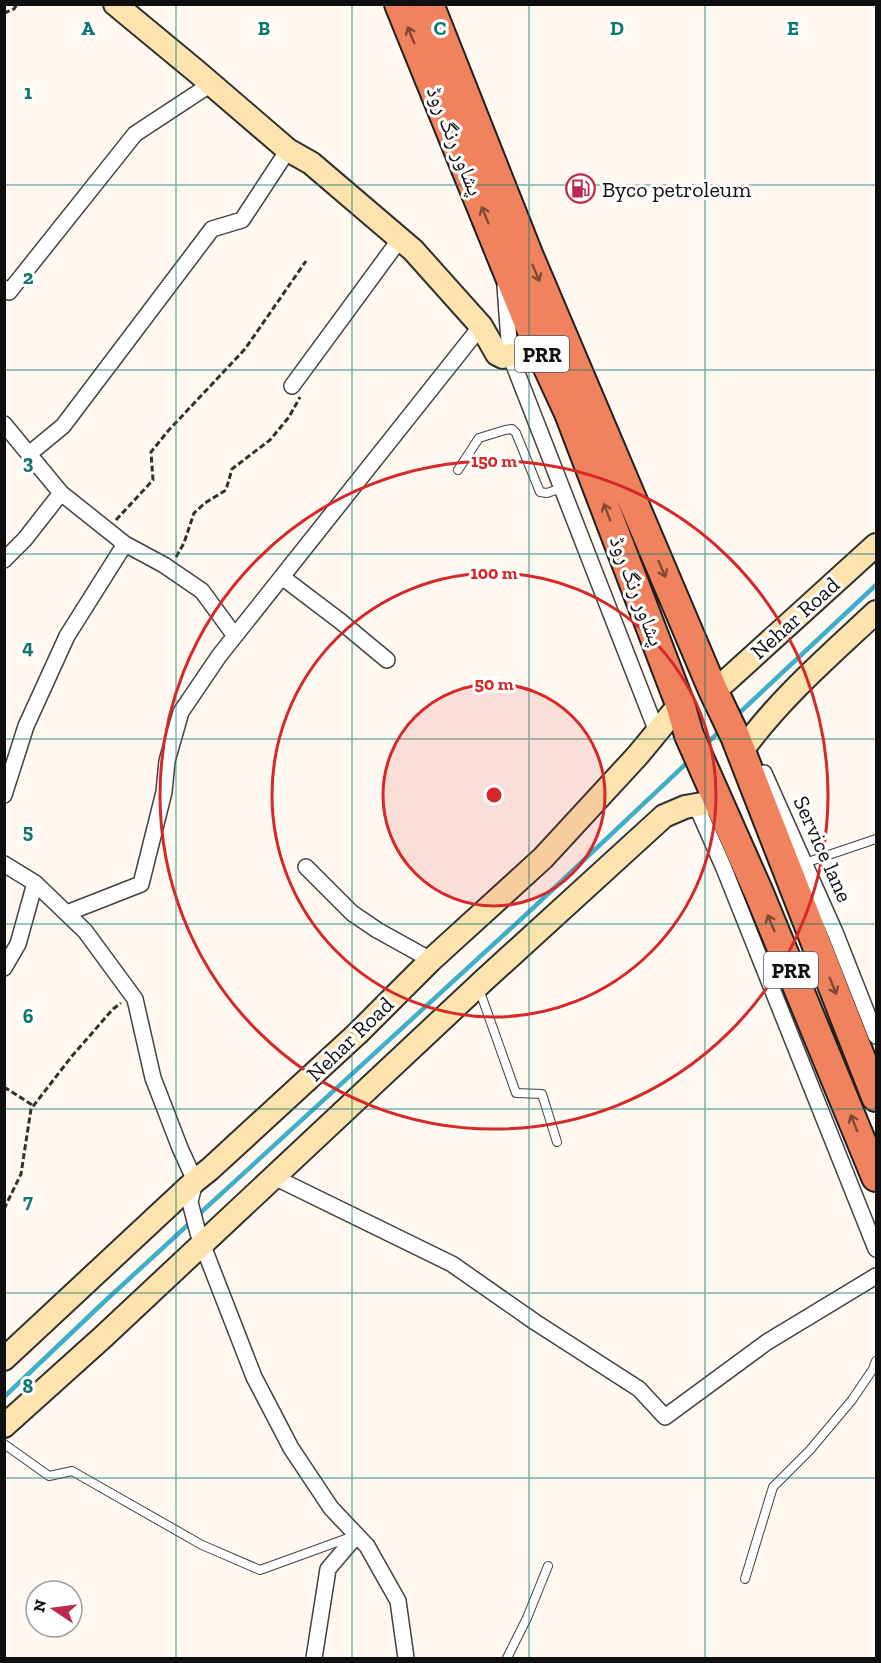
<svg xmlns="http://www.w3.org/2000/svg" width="881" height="1663" viewBox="0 0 881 1663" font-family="'Zilla Slab','Noto Naskh Arabic',serif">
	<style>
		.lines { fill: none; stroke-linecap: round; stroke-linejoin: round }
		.stream { stroke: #3faeca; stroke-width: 4.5 }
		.lane-casing { stroke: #424242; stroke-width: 10 }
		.street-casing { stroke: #424242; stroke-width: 18 }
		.secondary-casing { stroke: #313131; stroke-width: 26 }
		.highway-casing { stroke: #202020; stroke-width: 32 }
		.path { stroke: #313131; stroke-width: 3; stroke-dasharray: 6 3; stroke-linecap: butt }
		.lane { stroke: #fff; stroke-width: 8 }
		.street { stroke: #fff; stroke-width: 15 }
		.secondary { stroke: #fde4ae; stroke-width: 22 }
		.highway { stroke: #f0835d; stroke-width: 28 }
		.oneway { stroke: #804936 }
		.grid { fill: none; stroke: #0f766e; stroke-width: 1.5; stroke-opacity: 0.55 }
		.ring { fill: none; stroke: #d62828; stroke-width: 3 }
		.labels { text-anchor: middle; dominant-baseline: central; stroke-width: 6; stroke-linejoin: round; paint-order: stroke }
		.shield { fill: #fff; stroke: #575757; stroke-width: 1.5 }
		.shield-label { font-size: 21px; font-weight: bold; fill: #0f0f0f }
		.street-label { font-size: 22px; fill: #0f0f0f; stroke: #fff }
		.poi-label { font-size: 22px; fill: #0f0f0f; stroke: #fff; text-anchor: start }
		.grid-label { font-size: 20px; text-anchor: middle; font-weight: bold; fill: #0f766e; stroke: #fff; stroke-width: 6; stroke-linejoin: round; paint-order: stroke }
		.centre { fill: #d62828; stroke: #fff; stroke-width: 3 }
		.ring-label { font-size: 18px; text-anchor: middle; font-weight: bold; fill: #d62828; stroke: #fff; stroke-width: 6; stroke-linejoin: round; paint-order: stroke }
	</style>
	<rect width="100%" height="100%" fill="#fff9f1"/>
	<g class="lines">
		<!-- stream -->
		<path class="stream" d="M736,716L876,585
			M705,745L721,730
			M197,1216L532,909L691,759
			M4,1397L105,1301L191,1222"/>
		<defs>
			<path id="lane" d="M458,470L479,438L505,430L512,429L516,433L540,492L547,493L562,488
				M802,864L876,839
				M479,989L516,1093L542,1094L557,1142
				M4,1444L49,1476L72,1471L202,1545L260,1570L351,1537
				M745,1579L773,1487L810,1450L852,1400L873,1369L876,1361
				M507,1658L527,1618L548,1566"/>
			<path id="street" d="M505,286L510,355L657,732
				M4,288L9,292L135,134L211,84
				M292,386L400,239
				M4,424L61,493L25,539L4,560
				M29,454L63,426L212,229L242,220L288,150
				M61,493L125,544L164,565L202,591L235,636
				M282,577L340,621L387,660
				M764,773L835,932L876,1036
				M4,795L26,726L67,636L125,544
				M696,805L723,866L876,1249
				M4,864L35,883L85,931L135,999L153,1078L180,1148L195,1181L190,1202L198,1233L254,1377L291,1448L331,1508L367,1546L398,1601L406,1658
				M306,867L352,913L377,930L431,960
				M67,913L141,884L164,792L167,761L181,712L219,656L481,326
				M4,968L18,944L35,883
				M274,1177L452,1264L535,1322L639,1389L665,1417L767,1342L876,1276
				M314,1658L328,1569L357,1535"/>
			<path id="secondary" d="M115,4L196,71L288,150L311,163L413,250L481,326L497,354L503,357L510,355
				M713,690L725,682L876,545
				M741,752C779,699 829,656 876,612
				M4,1359L195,1181L210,1169L358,1033L431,960L543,858L638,755L680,704
				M4,1426L103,1337L482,982L664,816L685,807L719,801"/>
			<path id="highway" d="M399,4L538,346L569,413L680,704L689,735L759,893L876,1177
				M429,4L528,254L713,690L735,736L876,1097"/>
		</defs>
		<!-- lane casing -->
		<use href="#lane" class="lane-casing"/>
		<!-- street casing -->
		<use href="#street" class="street-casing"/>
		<!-- secondary casing -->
		<use href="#secondary" class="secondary-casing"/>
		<!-- highway casing -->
		<use href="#highway" class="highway-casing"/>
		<!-- path -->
		<path class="path" d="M4,13L14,9L17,4
			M116,520L153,480L151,452L168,431L245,349L306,261
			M176,557L184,543L194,513L205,503L226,490L232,469L270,440L289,417L300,397
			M4,1087L34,1106
			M4,1209L21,1174L31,1109L72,1056L113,1009L121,1003"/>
		<!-- lane -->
		<use href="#lane" class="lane"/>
		<!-- street -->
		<use href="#street" class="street"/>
		<!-- secondary -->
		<use href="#secondary" class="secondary"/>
		<!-- highway -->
		<use href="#highway" class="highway"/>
	</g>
	<!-- one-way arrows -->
	<defs><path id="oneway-shaft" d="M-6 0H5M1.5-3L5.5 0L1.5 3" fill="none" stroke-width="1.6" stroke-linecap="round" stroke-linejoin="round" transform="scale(1.5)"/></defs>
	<g class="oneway">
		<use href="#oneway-shaft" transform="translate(411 35) rotate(-112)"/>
		<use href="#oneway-shaft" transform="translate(485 215) rotate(-112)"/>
		<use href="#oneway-shaft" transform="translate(536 273) rotate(67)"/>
		<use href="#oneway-shaft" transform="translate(607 512) rotate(-111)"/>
		<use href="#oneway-shaft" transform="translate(662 569) rotate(67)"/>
		<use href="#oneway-shaft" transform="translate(771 923) rotate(-113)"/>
		<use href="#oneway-shaft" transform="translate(833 986) rotate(68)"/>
		<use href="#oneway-shaft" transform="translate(854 1123) rotate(-112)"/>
	</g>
	<!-- grid -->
	<path class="grid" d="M176,4V1658M352,4V1658M529,4V1658M705,4V1658M4,185H876M4,370H876M4,554H876M4,739H876M4,924H876M4,1109H876M4,1293H876M4,1478H876"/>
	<!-- distance rings -->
	<circle cx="494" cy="795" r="111" fill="#d62828" fill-opacity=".12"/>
	<g class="ring">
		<circle cx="494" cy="795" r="111"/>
		<circle cx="494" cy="795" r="222"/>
		<circle cx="494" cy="795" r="334"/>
	</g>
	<!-- icons -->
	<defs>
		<symbol id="fuel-ring" viewBox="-11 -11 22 22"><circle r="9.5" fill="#fff" stroke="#bc2a4d" stroke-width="1.5"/><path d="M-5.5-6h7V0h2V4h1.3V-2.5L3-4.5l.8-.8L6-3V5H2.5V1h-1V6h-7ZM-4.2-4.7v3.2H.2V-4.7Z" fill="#bc2a4d"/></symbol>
	</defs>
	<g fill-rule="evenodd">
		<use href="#fuel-ring" x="564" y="172" width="33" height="33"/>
	</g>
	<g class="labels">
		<!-- shield labels -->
		<g class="shield">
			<rect x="515" y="336" width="54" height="36" rx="4.5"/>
			<rect x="764" y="952" width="54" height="36" rx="4.5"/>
		</g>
		<g class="shield-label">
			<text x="542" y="354">PRR</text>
			<text x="791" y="970">PRR</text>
		</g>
		<!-- street labels -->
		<g class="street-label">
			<text transform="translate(455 141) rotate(68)">پشاور رنگ روڈ</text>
			<text transform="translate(637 591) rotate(69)">پشاور رنگ روڈ</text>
			<text transform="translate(795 618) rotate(-42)">Nehar Road</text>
			<text transform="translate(823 849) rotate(66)">Service lane</text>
			<text transform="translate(350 1039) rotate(-44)">Nehar Road</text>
		</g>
		<!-- poi labels -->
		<g class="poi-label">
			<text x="602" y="189">Byco petroleum</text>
		</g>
	</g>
	<g class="grid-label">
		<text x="88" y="35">A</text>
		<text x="264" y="35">B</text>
		<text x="440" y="35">C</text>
		<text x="617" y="35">D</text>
		<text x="793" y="35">E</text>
		<text x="28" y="99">1</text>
		<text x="28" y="284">2</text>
		<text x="28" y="469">3</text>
		<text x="28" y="654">4</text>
		<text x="28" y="838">5</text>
		<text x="28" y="1023">6</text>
		<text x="28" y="1208">7</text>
		<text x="28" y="1393">8</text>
	</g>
	<circle cx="494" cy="795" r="9" class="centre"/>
	<g class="ring-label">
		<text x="494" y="467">150 m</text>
		<text x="494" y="579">100 m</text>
		<text x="494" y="690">50 m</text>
	</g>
	<!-- border -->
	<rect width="881" height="1663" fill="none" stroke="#0f0f0f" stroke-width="12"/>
	<!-- north arrow -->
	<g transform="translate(54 1609) rotate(283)"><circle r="28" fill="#ffffff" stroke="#9f9f9f" stroke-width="1.5"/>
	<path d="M0-4.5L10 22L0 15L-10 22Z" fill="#bc2a4d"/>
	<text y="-9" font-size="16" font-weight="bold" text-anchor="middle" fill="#0f0f0f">N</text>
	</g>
</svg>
